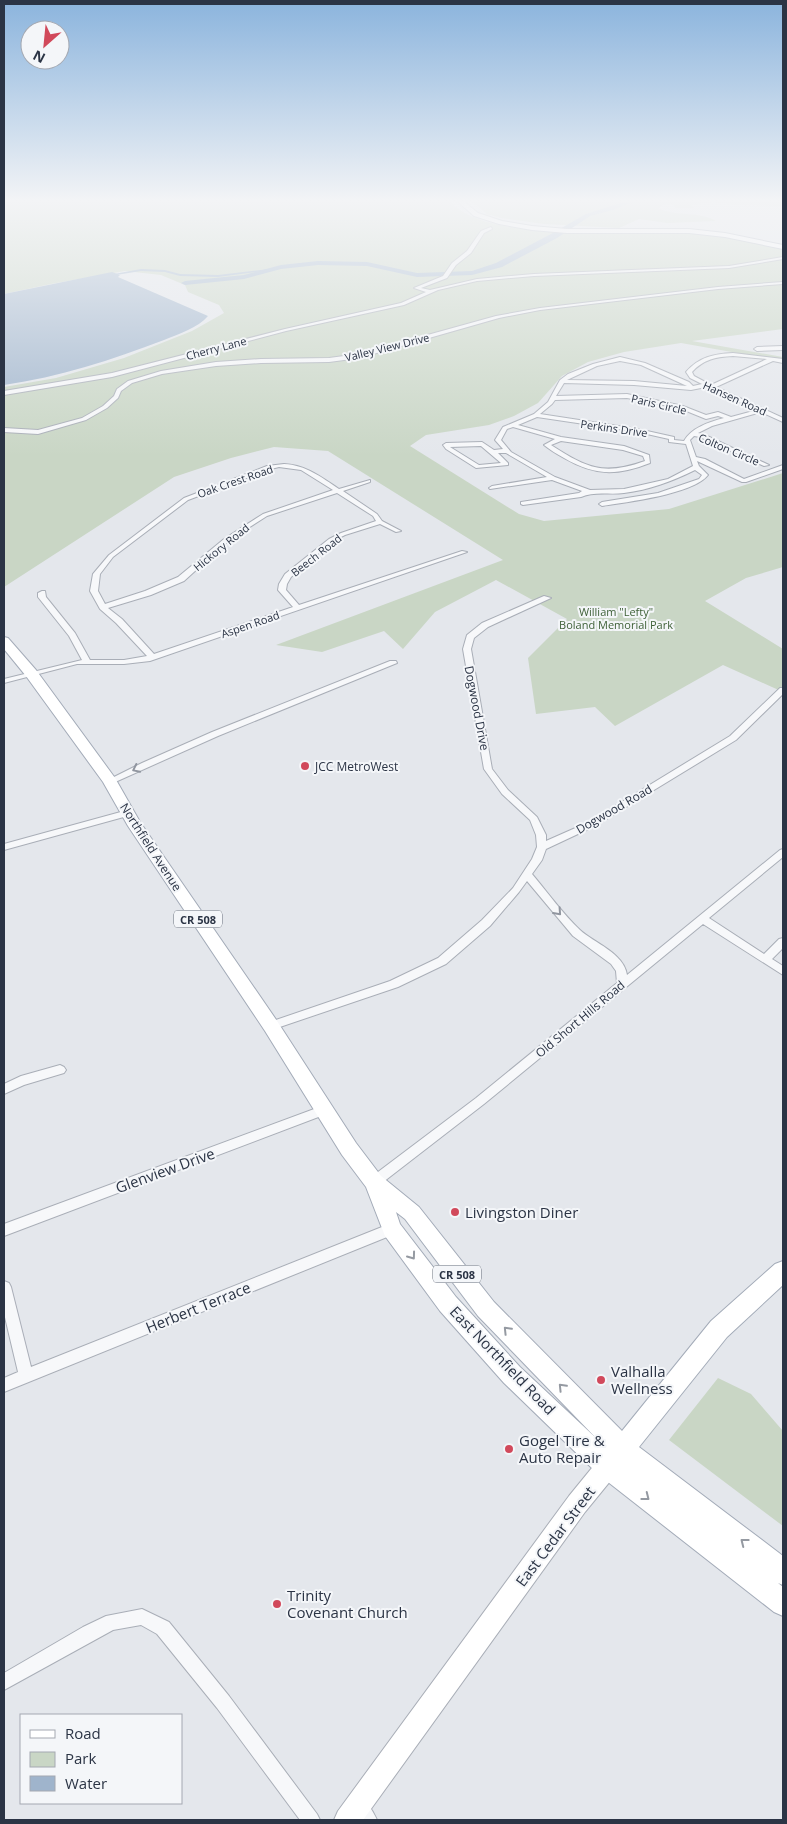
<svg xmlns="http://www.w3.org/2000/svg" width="787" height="1824" viewBox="0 0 787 1824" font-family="'Open Sans',sans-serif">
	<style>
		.green { fill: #c9d6c5 }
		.water { fill: #9fb4cc }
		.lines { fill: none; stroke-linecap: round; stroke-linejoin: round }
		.canal { fill: #9fb4cc; fill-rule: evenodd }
		.river { fill: #9fb4cc; fill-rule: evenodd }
		.street-casing { stroke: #a9aeb7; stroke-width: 2 }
		.secondary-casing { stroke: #a9aeb7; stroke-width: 2 }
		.primary-casing { stroke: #a3abb8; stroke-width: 2 }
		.street { fill: #f7f8fa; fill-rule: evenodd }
		.secondary { fill: #fff; fill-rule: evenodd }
		.primary { fill: #fff; fill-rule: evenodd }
		.oneway { stroke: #9196a0 }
		.oneway2 { stroke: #959aa2 }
		.poi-dot { fill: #d1495b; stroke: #f4f6f9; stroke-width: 2 }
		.labels { text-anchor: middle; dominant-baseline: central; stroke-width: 4; stroke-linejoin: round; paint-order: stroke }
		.far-street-label { font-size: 11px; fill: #2b3445; stroke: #f4f6f9 }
		.far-park-label { font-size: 11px; fill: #3f6138; stroke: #f4f6f9 }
		.shield { fill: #f4f6f9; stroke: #676e7b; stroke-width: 1 }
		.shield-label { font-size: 11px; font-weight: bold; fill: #2b3445 }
		.street-label { font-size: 12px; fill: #2b3445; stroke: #f4f6f9 }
		.poi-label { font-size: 12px; fill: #2b3445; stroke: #f4f6f9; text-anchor: start }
		.near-street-label { font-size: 15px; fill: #2b3445; stroke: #f4f6f9 }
		.near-poi-label { font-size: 15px; fill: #2b3445; stroke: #f4f6f9; text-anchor: start }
	</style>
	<rect width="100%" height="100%" fill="#e4e7ec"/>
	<!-- green -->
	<path class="green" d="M4,201H450C486,246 648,229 705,233C731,235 758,244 783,249V329L692,341L783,357V361L681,343L624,352L588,362L562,376L538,403L514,416L489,425L426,435L410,446L519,514L544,521L669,509L783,473V567L746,578L705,601L783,649V692L723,665L615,726L595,707L536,714L528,658L567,619L496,580L435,612L403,649L384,631L322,652L276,645L503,560L328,451L274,447L231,458L174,477L4,587V387L56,378L124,358L192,331L224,313L219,305L188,292L185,285L161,275L125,271L51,284L4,294Z
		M471,201H783V206L740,205L713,202L691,205L694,208H676L673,204H664L658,208C677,217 699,211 716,221L667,223L639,219L619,228L544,224L501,218L487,214Z
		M718,1378L751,1394L783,1431V1526L669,1440Z"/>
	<!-- water -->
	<path class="water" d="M112,272L120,275L118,277L208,316C198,328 178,334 164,340C112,360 59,377 4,385V294Z"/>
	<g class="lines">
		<!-- canal -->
		<path class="canal" d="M141,269L165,270L180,274L218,275L270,269L272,270L218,277L180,276L165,272L141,271L116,275L114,274Z"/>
		<!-- river -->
		<path class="river" d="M627,201H635L613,210L590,216L557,238L502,267L472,275L417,277L367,266L318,265L281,269L244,279L185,285L181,283L185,281L244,275L281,265L318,261L367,262L417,273L472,271L496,263L551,234L586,214Z"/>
		<defs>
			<path id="street" d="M491,227L492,229L484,233L471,253L456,265L447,278L421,288L430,290L477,279L534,274L729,266L783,257V259L729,268L534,276L477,281L438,290L404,305L286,331L112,377L4,395V391L112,373L285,329L401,303L426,292L414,288L443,276L452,263L467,251L481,231Z
				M783,282V284L718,289L540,310L499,318L359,358L329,362L261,363L216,366L162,374L132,383L121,391L118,398L107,408L86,420L38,434L4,432V428L38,430L82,418L103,406L114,396L117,389L128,381L161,371L216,362L261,359L329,358L359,354L496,316L540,308L718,287Z
				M783,346V350L757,351L754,349L757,347Z
				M733,353L783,359V363L773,361L716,387L783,418V422L761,412L712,426L698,433L703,434L769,465L764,466L700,437L694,436L690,440L696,457L705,459L744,479L783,465V469L746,482H742L697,461L699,466L708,475C694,494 627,502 602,506L599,504L602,502L658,493L699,479L702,475L695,470C673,481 649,490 624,493C609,495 594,491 581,497L523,505L521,504V502L579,493L582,491L552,480L490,489L489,488L492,486L547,477L506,453H498L508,463V465L476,468L446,449L443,445L446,443L482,442L494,450L503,449L495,440L503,427L534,414L548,402L560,380L568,374L593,364L620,357L645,363L689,382L693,386L702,384L690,378L686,372C699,357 714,354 733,353ZM733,356L767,359L711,385L694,376L692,372C704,359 716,357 733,356ZM620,361L641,365L687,386L634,381L567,380L597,366ZM564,383L634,385L691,390L706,387L757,410L731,417L718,412L706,415L683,406L627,394L556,396ZM627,398L679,408L706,419L718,416L724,418C709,422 691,428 684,441L674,440V437L638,429L540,414L552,404L555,400ZM537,417L638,432L669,439V442L686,444L693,466L668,479L624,489L590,490L555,477L511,452L501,440L507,429L513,427L555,439L544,445C550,450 557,454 564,458C595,476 617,476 650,463L649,455L624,446L561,437L518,425ZM561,441L623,450L643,456L645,461C603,476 587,468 551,445ZM481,446L501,463L479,465L450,447Z
				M284,464C306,465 321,477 339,489L370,480V482L343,491L377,514L382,521L401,531L396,532L380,524L345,535L333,541L291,577L287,584L286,590L299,605L462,551L467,552L150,661L124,664H77L4,683V679L82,660L69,636L38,597V593L42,591H45L46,597L75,633L90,660H124L147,656L116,623L100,609L90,591L93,574L109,555L184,498L267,466ZM279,467L301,470L333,490L263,514L224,539L178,577L145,591L105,604L98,591L100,574L113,557L188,500L271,469ZM337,493L373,516L376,521L341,533L329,539L285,574L279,584L278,590L293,607L154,654L122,619L108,608L151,595L184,581L228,541L267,516Z
				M544,596L551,598L488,627L474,638L471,649L492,769L508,790L537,817L546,835V841L589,822L730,736L780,688H783V694L736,740L595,826L546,849L542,860L532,874C548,893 563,914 580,930C594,943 624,953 627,975L780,850L783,849V857L709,918L764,954L779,939L783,938V948L772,959L783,966V975L703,924L484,1104L378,1186L374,1187L370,1186L368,1182L370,1178L476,1098L617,983L616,971L611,964L573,936L527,881L519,892L490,926L446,964L398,987L271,1030L267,1029L266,1026L267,1023L390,981L438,958L482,920L513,888L532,859L537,847L536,835L530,820L502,794L484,769L463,649L467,635L482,623Z
				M390,661H396L397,663L218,736L113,783L110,784L106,781L142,763L212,732Z
				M128,810L133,813L131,815L4,850V844Z
				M60,1065L64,1067L66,1070L64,1073L24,1085L4,1094V1084L21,1076Z
				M325,1105L329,1107L331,1110L329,1113L4,1236V1224Z
				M392,1223L397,1225L398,1229L397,1233L4,1392V1378L18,1372L4,1313V1281L9,1283L11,1287L31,1367Z
				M142,1609L169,1622L229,1696L317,1814L320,1820H300L217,1708L157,1634L141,1625L113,1630L4,1690V1673L83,1627L106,1616Z
				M358,1797C367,1801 373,1811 377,1820H357L349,1806L352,1800Z"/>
			<path id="secondary" d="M608,1455L616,1458L619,1466L616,1474L585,1512L363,1820H334L338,1811L569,1496L600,1458Z"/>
			<path id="primary" d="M457,201H463L478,213L502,221L532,226L567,229H689L725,233L783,245V249L725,237L689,233H567L532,230L499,224L474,216Z
				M4,637L8,638L36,670L115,778L140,822L277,1021L356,1143L381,1176L419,1207L494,1302L622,1431L711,1321L775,1264L783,1261V1285L727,1337L639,1447L783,1556V1585L778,1583L783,1587V1616L774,1612L599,1475L504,1383L440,1311L385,1236L366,1187L342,1155L265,1031L128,826L103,782L26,676L4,649ZM396,1212L405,1219L478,1316L597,1439L520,1367L456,1297L400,1224Z"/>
		</defs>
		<!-- street casing -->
		<use href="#street" class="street-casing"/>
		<!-- secondary casing -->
		<use href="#secondary" class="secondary-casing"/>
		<!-- primary casing -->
		<use href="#primary" class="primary-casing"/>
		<!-- street -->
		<use href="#street" class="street"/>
		<!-- secondary -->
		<use href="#secondary" class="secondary"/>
		<!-- primary -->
		<use href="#primary" class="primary"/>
	</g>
	<!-- one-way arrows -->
	<defs><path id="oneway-chevron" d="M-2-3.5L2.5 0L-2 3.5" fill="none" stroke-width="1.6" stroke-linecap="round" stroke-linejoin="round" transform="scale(1.25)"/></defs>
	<g class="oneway">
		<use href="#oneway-chevron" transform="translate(136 769) rotate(154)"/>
		<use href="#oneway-chevron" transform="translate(558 912) rotate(48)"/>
	</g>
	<g class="oneway2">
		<use href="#oneway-chevron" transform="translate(412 1256) rotate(54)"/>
		<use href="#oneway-chevron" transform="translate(507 1330) rotate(-134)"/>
		<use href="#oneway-chevron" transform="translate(562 1387) rotate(-134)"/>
		<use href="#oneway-chevron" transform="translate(646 1497) rotate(38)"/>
		<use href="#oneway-chevron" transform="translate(744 1542) rotate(-142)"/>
	</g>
	<!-- sky -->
	<linearGradient id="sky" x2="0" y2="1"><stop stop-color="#8bb4dd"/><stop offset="0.44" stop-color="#f3f4f6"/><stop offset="1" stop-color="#f3f4f6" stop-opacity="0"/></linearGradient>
	<rect width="787" height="456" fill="url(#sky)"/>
	<!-- markers -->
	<g class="poi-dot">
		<circle cx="305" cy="766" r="5"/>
		<circle cx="455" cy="1212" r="5"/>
		<circle cx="601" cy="1380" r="5"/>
		<circle cx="509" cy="1449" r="5"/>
		<circle cx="277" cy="1604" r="5"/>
	</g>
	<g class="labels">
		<!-- far-street labels -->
		<g class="far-street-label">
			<text transform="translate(387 347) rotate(-14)">Valley View Drive</text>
			<text transform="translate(216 348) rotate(-15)">Cherry Lane</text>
			<text transform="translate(735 398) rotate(24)">Hansen Road</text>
			<text transform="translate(659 404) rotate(13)">Paris Circle</text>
			<text transform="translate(614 428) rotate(8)">Perkins Drive</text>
			<text transform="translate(729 449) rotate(23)">Colton Circle</text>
			<text transform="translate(235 481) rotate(-19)">Oak Crest Road</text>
			<text transform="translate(221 547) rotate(-39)">Hickory Road</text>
			<text transform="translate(316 555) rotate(-38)">Beech Road</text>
			<text transform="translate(250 624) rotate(-19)">Aspen Road</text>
		</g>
		<!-- far-park labels -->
		<g class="far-park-label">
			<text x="616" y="611">William "Lefty"<tspan x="616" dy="13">Boland Memorial Park</tspan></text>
		</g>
		<!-- shield labels -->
		<g class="shield">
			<rect x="174" y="910.5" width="48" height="17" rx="4"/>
			<rect x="433" y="1265.5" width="48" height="17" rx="4"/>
		</g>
		<g class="shield-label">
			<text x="198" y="919">CR 508</text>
			<text x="457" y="1274">CR 508</text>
		</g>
		<!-- street labels -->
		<g class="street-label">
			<text transform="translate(477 708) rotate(79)">Dogwood Drive</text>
			<text transform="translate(614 809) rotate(-30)">Dogwood Road</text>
			<text transform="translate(151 847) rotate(57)">Northfield Avenue</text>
			<text transform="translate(580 1019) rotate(-40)">Old Short Hills Road</text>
		</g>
		<!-- poi labels -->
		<g class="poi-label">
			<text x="315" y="766">JCC MetroWest</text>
		</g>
		<!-- near-street labels -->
		<g class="near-street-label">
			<text transform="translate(165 1170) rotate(-20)">Glenview Drive</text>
			<text transform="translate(198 1307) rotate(-22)">Herbert Terrace</text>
			<text transform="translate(503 1360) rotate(46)">East Northfield Road</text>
			<text transform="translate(555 1536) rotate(-53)">East Cedar Street</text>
		</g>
		<!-- near-poi labels -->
		<g class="near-poi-label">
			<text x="465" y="1212">Livingston Diner</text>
			<text x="611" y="1371">Valhalla<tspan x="611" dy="17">Wellness</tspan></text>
			<text x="519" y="1440">Gogel Tire &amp;<tspan x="519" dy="17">Auto Repair</tspan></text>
			<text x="287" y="1595">Trinity<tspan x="287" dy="17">Covenant Church</tspan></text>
		</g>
	</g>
	<!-- border -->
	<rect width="787" height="1824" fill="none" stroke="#2b3445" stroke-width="10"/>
	<!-- legend -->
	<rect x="20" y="1714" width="162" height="90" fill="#f4f6f9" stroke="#a4a8b1"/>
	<rect x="30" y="1730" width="25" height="8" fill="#ffffff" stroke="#a4a8b1"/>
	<text x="65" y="1739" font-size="15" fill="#2b3445">Road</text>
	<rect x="30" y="1752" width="25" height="15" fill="#c9d6c5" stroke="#a4a8b1"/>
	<text x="65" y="1764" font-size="15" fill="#2b3445">Park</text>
	<rect x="30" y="1776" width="25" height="15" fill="#9fb4cc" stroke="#a4a8b1"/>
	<text x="65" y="1789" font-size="15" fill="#2b3445">Water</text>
	<!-- north arrow -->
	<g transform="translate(45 45) rotate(207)"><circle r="24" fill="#f4f6f9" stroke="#a4a8b1"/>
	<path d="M0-4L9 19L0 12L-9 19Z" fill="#d1495b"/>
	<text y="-8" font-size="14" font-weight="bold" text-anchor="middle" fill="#2b3445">N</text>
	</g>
</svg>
